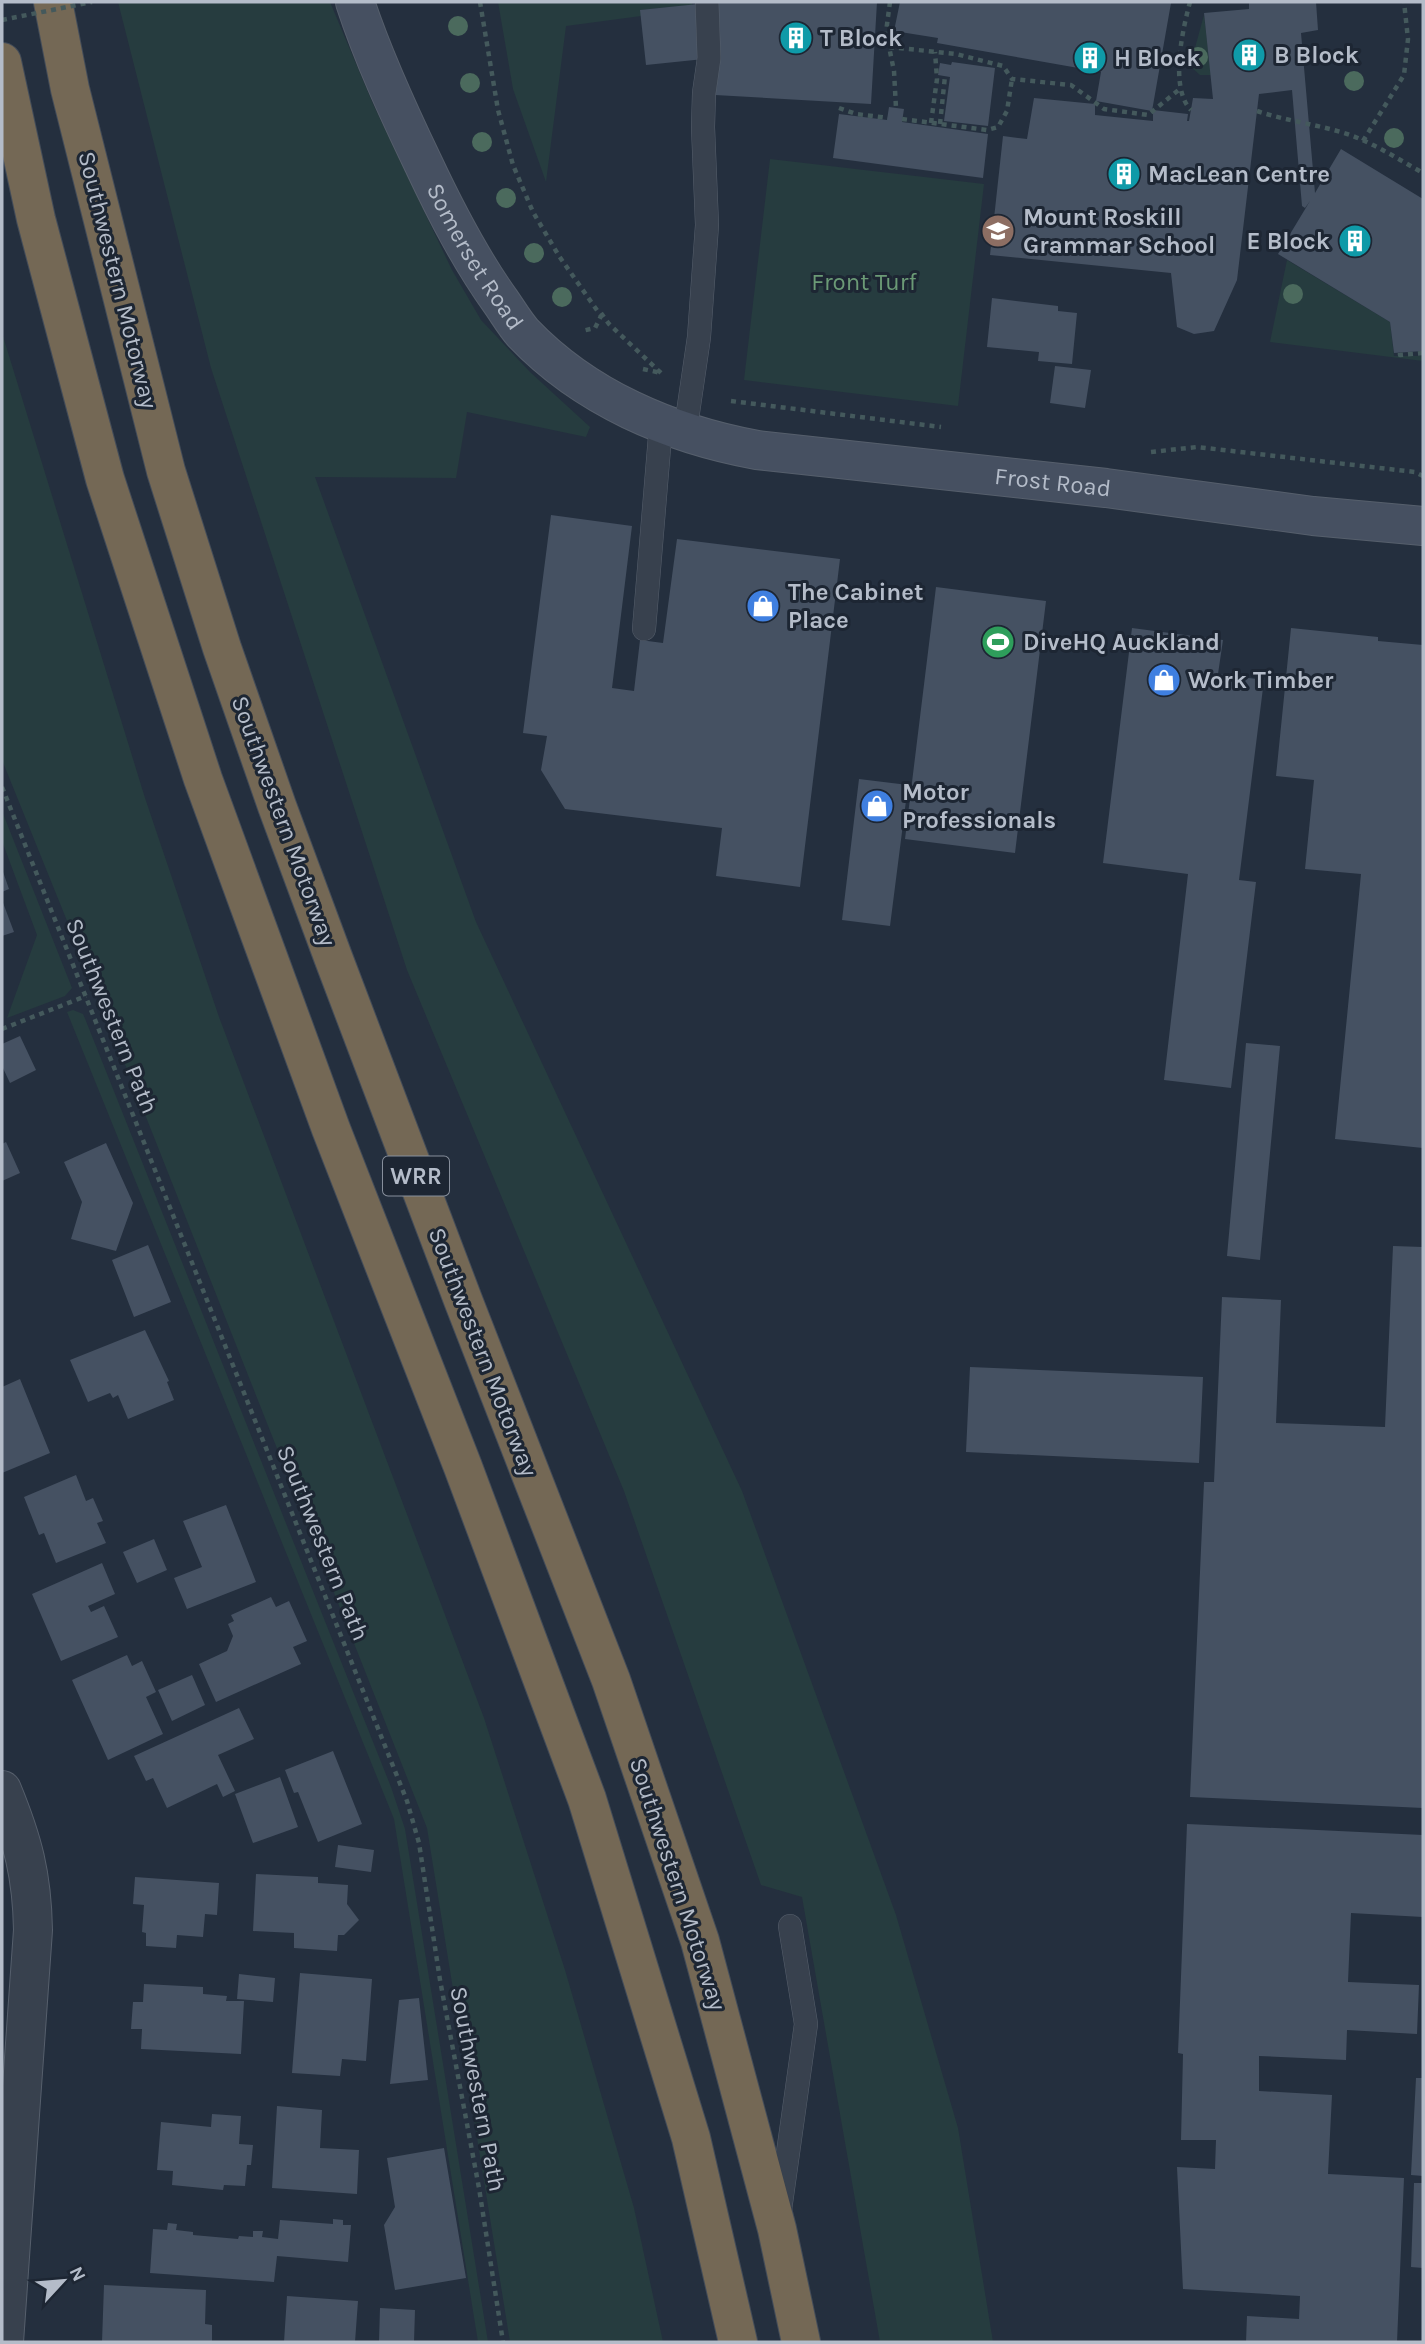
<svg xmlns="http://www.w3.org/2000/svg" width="1425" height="2344" viewBox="0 0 1425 2344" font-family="Karla,sans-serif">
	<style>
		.green { fill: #263c3f }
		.building { fill: #455162 }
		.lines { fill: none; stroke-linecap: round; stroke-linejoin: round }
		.service-casing { stroke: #565f6c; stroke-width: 24 }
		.minor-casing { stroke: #565f6c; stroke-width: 40 }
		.secondary-casing { stroke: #565f6c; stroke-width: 40 }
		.motorway-casing { stroke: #434c59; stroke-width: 40 }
		.path { stroke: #44595c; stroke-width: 4.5; stroke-dasharray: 5 5; stroke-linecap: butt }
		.service { stroke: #38414e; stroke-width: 23 }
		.minor { stroke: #38414e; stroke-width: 38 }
		.secondary { stroke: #465061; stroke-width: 38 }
		.motorway { stroke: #746855; stroke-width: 38 }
		.path-bridge { stroke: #44595c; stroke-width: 4.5; stroke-dasharray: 5 5; stroke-linecap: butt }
		.tree { fill: #4b6a5d }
		.labels { text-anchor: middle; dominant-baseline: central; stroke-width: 6; stroke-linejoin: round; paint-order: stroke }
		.shield { fill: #1d2633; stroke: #878f9c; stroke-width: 2 }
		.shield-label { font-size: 23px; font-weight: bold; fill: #b4bcc9 }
		.poi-label { font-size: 24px; font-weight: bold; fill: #b4bcc9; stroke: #1d2633; text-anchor: start }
		.street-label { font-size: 24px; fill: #b4bcc9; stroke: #1d2633 }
		.park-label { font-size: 24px; fill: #6b9a76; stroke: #1d2633 }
	</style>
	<rect width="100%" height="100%" fill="#242f3e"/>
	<!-- green -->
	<path class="green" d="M118,2H330L373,104L452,270L481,320L530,372L590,427L586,437L467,412L456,478L315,477L476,922L742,1491L896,1915L958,2128L993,2342H880L802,1897L761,1885L624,1491L407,970L211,368Z
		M498,2H692V5L641,10V16L566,26L546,182L513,89Z
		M1204,15L1211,75H1200L1190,66Z
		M770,159L984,184L958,406L744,380Z
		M1287,260L1390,322L1394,356H1423V361L1270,342Z
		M2,333L145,798L219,1017L484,1718L565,1970L634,2208L663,2342H510L427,1828L131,1079L2,760Z
		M2,811L72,988L65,996L7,1018L37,935L2,841Z
		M73,1010L83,1014L86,1021L391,1787L405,1829L488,2342H478L394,1819L67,1012Z"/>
	<!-- building -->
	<path class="building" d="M719,2H877L871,104L715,95Z
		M900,2L1171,3L1152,111L1096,101L1101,72L937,43L938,38L894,31Z
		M1249,2H1316L1318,30L1301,33L1315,193L1341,149L1423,199V351L1394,353L1390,322L1278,254L1310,201L1305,208L1302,206L1292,90L1259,94L1237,280L1214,331L1194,334L1177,327L1171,273L990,255L1003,136L1027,139L1034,98L1095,104V115L1153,121V110L1188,114L1187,121H1189L1193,98L1213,99L1204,13L1249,9Z
		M698,4L704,59L646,65L640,10Z
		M952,62L995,68L988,126L944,121L950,77L938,75L940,63L951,65Z
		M889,107L904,109L902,122L988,134L983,178L833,158L839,114L887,120Z
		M992,298L1058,306V311L1077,313L1072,364L1038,361L1039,352L987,347Z
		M1055,366L1091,370L1085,408L1050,403Z
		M551,515L632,526L612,688L634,691L640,640L663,643L677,539L840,559L800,887L716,876L722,828L565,809L541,770L547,736L523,733Z
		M936,587L1046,601L1015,853L905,839Z
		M1132,628L1223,640L1218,674L1264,680L1239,880L1256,882L1231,1088L1164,1080L1188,874L1103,863Z
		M1291,628L1378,637V641L1423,645V1148L1335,1139L1361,874L1305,869L1314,780L1276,776Z
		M859,779L908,785L890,926L842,920Z
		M2,869L9,889L2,892Z
		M2,900L14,932L2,936Z
		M20,1036L36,1070L10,1083L2,1066V1044Z
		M1246,1043L1280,1046L1260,1260L1227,1256Z
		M6,1142L20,1173L2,1181V1144Z
		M106,1143L133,1203L116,1251L71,1239L82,1202L64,1162Z
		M148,1245L171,1302L134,1317L112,1260Z
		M1393,1246L1423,1247V1808L1190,1797L1204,1482H1214L1222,1297L1281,1300L1276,1423L1385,1427Z
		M145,1330L169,1381L167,1382L174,1400L128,1419L118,1395L113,1398L110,1393L88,1402L70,1360Z
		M970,1367L1203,1377L1199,1463L966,1452Z
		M20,1379L50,1453L2,1473V1387Z
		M76,1475L86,1501L93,1498L103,1521L97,1523L106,1543L56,1563L44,1533L39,1535L24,1497Z
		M226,1505L256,1582L187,1609L174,1578L202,1567L183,1521Z
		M154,1539L167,1570L137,1583L123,1552Z
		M102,1563L115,1594L88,1606L91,1612L104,1606L118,1637L61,1661L32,1594Z
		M271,1597L276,1607L289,1601L307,1641L293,1647L301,1664L216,1702L199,1664L227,1651L233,1636L228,1624L234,1621L231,1615Z
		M127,1655L132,1666L142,1661L156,1692L146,1697L163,1734L108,1760L72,1680Z
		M192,1675L205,1705L172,1721L158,1690Z
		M239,1708L254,1739L218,1755L235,1791L223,1797L217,1784L167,1808L153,1778L146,1781L134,1756Z
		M333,1751L362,1824L318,1842L298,1792L294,1793L285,1770Z
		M280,1777L298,1827L253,1843L235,1794Z
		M1187,1824L1423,1835V1917L1351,1913L1348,1982L1419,1985L1417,2034L1347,2030L1346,2060L1259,2056V2091L1332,2095L1328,2174L1404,2178L1397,2342H1246L1247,2316L1299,2319L1300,2296L1183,2289L1177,2167L1215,2169L1216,2140H1181L1183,2054L1178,2053Z
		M338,1845L374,1850L371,1872L335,1867Z
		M256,1874L318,1877V1883L348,1885L347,1904L359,1920L344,1935H338L337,1951L294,1948V1933L253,1931Z
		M135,1877L219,1883L217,1915L205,1914L203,1937L177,1935L176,1948L146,1946V1933L142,1932L144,1905L133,1904Z
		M300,1973L372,1979L366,2061L342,2059L340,2076L292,2073Z
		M239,1974L275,1978L273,2002L237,1999Z
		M144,1984L203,1987V1994L227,1996L226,2001H244L241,2054L141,2049L142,2029H131L133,2002H143Z
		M419,1998L428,2080L390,2084L399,2000Z
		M1416,2078H1423V2176L1411,2175Z
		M277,2106L322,2110L320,2148L359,2150L357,2194L272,2188Z
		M212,2114L241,2116L239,2144L253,2145L251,2165H247L245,2186L224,2185L223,2190L172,2185L173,2171L157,2170L161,2122L211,2127Z
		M444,2148L466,2278L395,2290L384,2225L395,2207L387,2158Z
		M1414,2183H1423V2268L1411,2267Z
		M333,2219L343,2220V2225H351L348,2262L277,2256L274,2282L150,2273L153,2229L167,2230L168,2223L177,2224L176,2230L193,2232V2235L238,2239L239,2236L253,2237V2231H263L262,2237L278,2239L280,2220L333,2224Z
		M104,2285L206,2290L205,2324L212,2325V2342H102Z
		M287,2296L358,2301L355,2342H284Z
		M380,2308L415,2310L414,2342H379Z"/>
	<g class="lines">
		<defs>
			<path id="service" d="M685,433L699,337L707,225L703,127L704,93L709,58L707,2
				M644,629L661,424
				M780,2210L806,2024L790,1926"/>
			<path id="minor" d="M2,1790C23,1841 32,1875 33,1930L4,2342"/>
			<g id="secondary">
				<path id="s1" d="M355,2C373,57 398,111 423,163C446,212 470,259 501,302C508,312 515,324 523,333C585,398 670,434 757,450L1106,488L1313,516L1423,526"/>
			</g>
			<path id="motorway" d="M53,2L70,89L166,471L222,648L277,806L333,957L463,1300L611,1680L700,1941L777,2229L801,2342
				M2,62L36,219L105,479L203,779L331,1129L463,1467L587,1799L691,2138L738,2342"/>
		</defs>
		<!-- service casing -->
		<use href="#service" class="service-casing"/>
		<!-- minor casing -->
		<use href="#minor" class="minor-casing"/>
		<!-- secondary casing -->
		<use href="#secondary" class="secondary-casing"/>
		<!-- motorway casing -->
		<use href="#motorway" class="motorway-casing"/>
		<!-- path -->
		<path class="path" d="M480,2L498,110L513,165L533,212L559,256L601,316L595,328L582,331
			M890,2L886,32L894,71L896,108
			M1190,2C1183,28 1169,88 1191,110
			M889,47L956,54L1003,66L1012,79L1071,85L1104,109L1148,115L1181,88
			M839,108L856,114L888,118
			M1257,111C1284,120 1313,124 1341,132C1371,141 1396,158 1423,173
			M902,119L987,130L998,127L1007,111L1012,79
			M931,123L937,79L935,52
			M940,124L945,76
			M1363,141L1404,75L1408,39L1404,2
			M601,313L609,324L661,373
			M1400,353V355L1423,353
			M643,369L661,373
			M731,401L941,427
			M1151,452L1197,447L1415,472L1423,476
			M2,787L407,1801L419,1843L440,1980L479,2188L503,2342
			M2,1029L86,996"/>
		<!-- service -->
		<use href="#service" class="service"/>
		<!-- minor -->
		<use href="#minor" class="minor"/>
		<!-- secondary -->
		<use href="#secondary" class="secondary"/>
		<!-- motorway -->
		<use href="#motorway" class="motorway"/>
		<!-- path-bridge -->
		<path class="path-bridge" d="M2,20L92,2"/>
	</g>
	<!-- trees -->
	<g class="tree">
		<circle cx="458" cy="26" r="10"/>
		<circle cx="1198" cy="57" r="10"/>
		<circle cx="1354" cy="81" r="10"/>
		<circle cx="470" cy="83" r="10"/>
		<circle cx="1394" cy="138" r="10"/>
		<circle cx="482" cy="142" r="10"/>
		<circle cx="506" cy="198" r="10"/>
		<circle cx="534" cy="253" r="10"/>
		<circle cx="1293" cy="294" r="10"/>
		<circle cx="562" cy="297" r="10"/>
	</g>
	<!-- icons -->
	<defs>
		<symbol id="building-disc" viewBox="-11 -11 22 22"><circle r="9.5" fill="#0f9aa8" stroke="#1d2633"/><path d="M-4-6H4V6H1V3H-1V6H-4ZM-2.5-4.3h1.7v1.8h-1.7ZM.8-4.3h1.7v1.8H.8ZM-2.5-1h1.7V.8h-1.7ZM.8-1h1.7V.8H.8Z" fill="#fff"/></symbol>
		<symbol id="school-disc" viewBox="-11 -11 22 22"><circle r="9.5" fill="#8d6e63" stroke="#1d2633"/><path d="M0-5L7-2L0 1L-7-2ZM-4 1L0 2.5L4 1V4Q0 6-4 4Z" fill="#fff"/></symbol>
		<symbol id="shop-disc" viewBox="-11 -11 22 22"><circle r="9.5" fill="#3f7fe0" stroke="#1d2633"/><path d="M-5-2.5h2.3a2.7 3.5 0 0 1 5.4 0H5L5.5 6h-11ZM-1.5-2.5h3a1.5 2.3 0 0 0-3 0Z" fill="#fff"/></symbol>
		<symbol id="stadium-disc" viewBox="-11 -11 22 22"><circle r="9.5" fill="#2e9e5b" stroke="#1d2633"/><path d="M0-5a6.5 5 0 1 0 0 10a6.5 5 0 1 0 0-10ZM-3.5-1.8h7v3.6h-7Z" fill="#fff"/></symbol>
	</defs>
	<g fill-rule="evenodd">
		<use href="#building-disc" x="777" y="19" width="38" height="38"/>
		<use href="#building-disc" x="1230" y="36" width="38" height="38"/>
		<use href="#building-disc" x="1071" y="39" width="38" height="38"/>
		<use href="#building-disc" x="1105" y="155" width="38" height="38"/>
		<use href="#school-disc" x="979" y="212" width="38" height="38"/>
		<use href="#building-disc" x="1336" y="222" width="38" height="38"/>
		<use href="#shop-disc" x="744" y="587" width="38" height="38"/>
		<use href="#stadium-disc" x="979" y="623" width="38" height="38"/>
		<use href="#shop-disc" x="1145" y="661" width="38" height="38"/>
		<use href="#shop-disc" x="858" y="787" width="38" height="38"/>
	</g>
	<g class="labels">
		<!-- shield labels -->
		<rect class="shield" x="383" y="1156.5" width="66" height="39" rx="5"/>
		<g class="shield-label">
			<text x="416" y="1176">WRR</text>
		</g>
		<!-- poi labels -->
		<g class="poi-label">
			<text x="820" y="38">T Block</text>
			<text x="1274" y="55">B Block</text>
			<text x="1114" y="58">H Block</text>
			<text x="1148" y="174">MacLean Centre</text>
			<text x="1023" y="217">Mount Roskill<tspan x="1023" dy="28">Grammar School</tspan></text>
			<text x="1330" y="241" text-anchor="end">E Block</text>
			<text x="788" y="592">The Cabinet<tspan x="788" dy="28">Place</tspan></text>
			<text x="1023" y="642">DiveHQ Auckland</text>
			<text x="1188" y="680">Work Timber</text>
			<text x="902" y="792">Motor<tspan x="902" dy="28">Professionals</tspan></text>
		</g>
		<!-- street labels -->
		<g class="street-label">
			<text stroke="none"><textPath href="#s1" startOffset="282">Somerset Road</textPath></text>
			<text transform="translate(118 280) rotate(76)">Southwestern Motorway</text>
			<text stroke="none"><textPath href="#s1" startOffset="936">Frost Road</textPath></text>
			<text transform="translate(284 821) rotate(70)">Southwestern Motorway</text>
			<text transform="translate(112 1016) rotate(68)">Southwestern Path</text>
			<text transform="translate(483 1352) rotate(69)">Southwestern Motorway</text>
			<text transform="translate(323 1543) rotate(68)">Southwestern Path</text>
			<text transform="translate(678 1884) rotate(72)">Southwestern Motorway</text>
			<text transform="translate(478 2089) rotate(79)">Southwestern Path</text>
		</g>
		<!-- park labels -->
		<g class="park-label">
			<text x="864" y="282">Front Turf</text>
		</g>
	</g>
	<!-- border -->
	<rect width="1425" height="2344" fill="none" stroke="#b4bcc9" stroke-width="7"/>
	<!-- north arrow -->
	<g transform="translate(63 2281) rotate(64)" stroke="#1d2633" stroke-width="5" paint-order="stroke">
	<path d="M0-5L12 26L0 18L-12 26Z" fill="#b4bcc9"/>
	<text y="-10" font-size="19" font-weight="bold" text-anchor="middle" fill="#b4bcc9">N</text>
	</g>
</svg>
